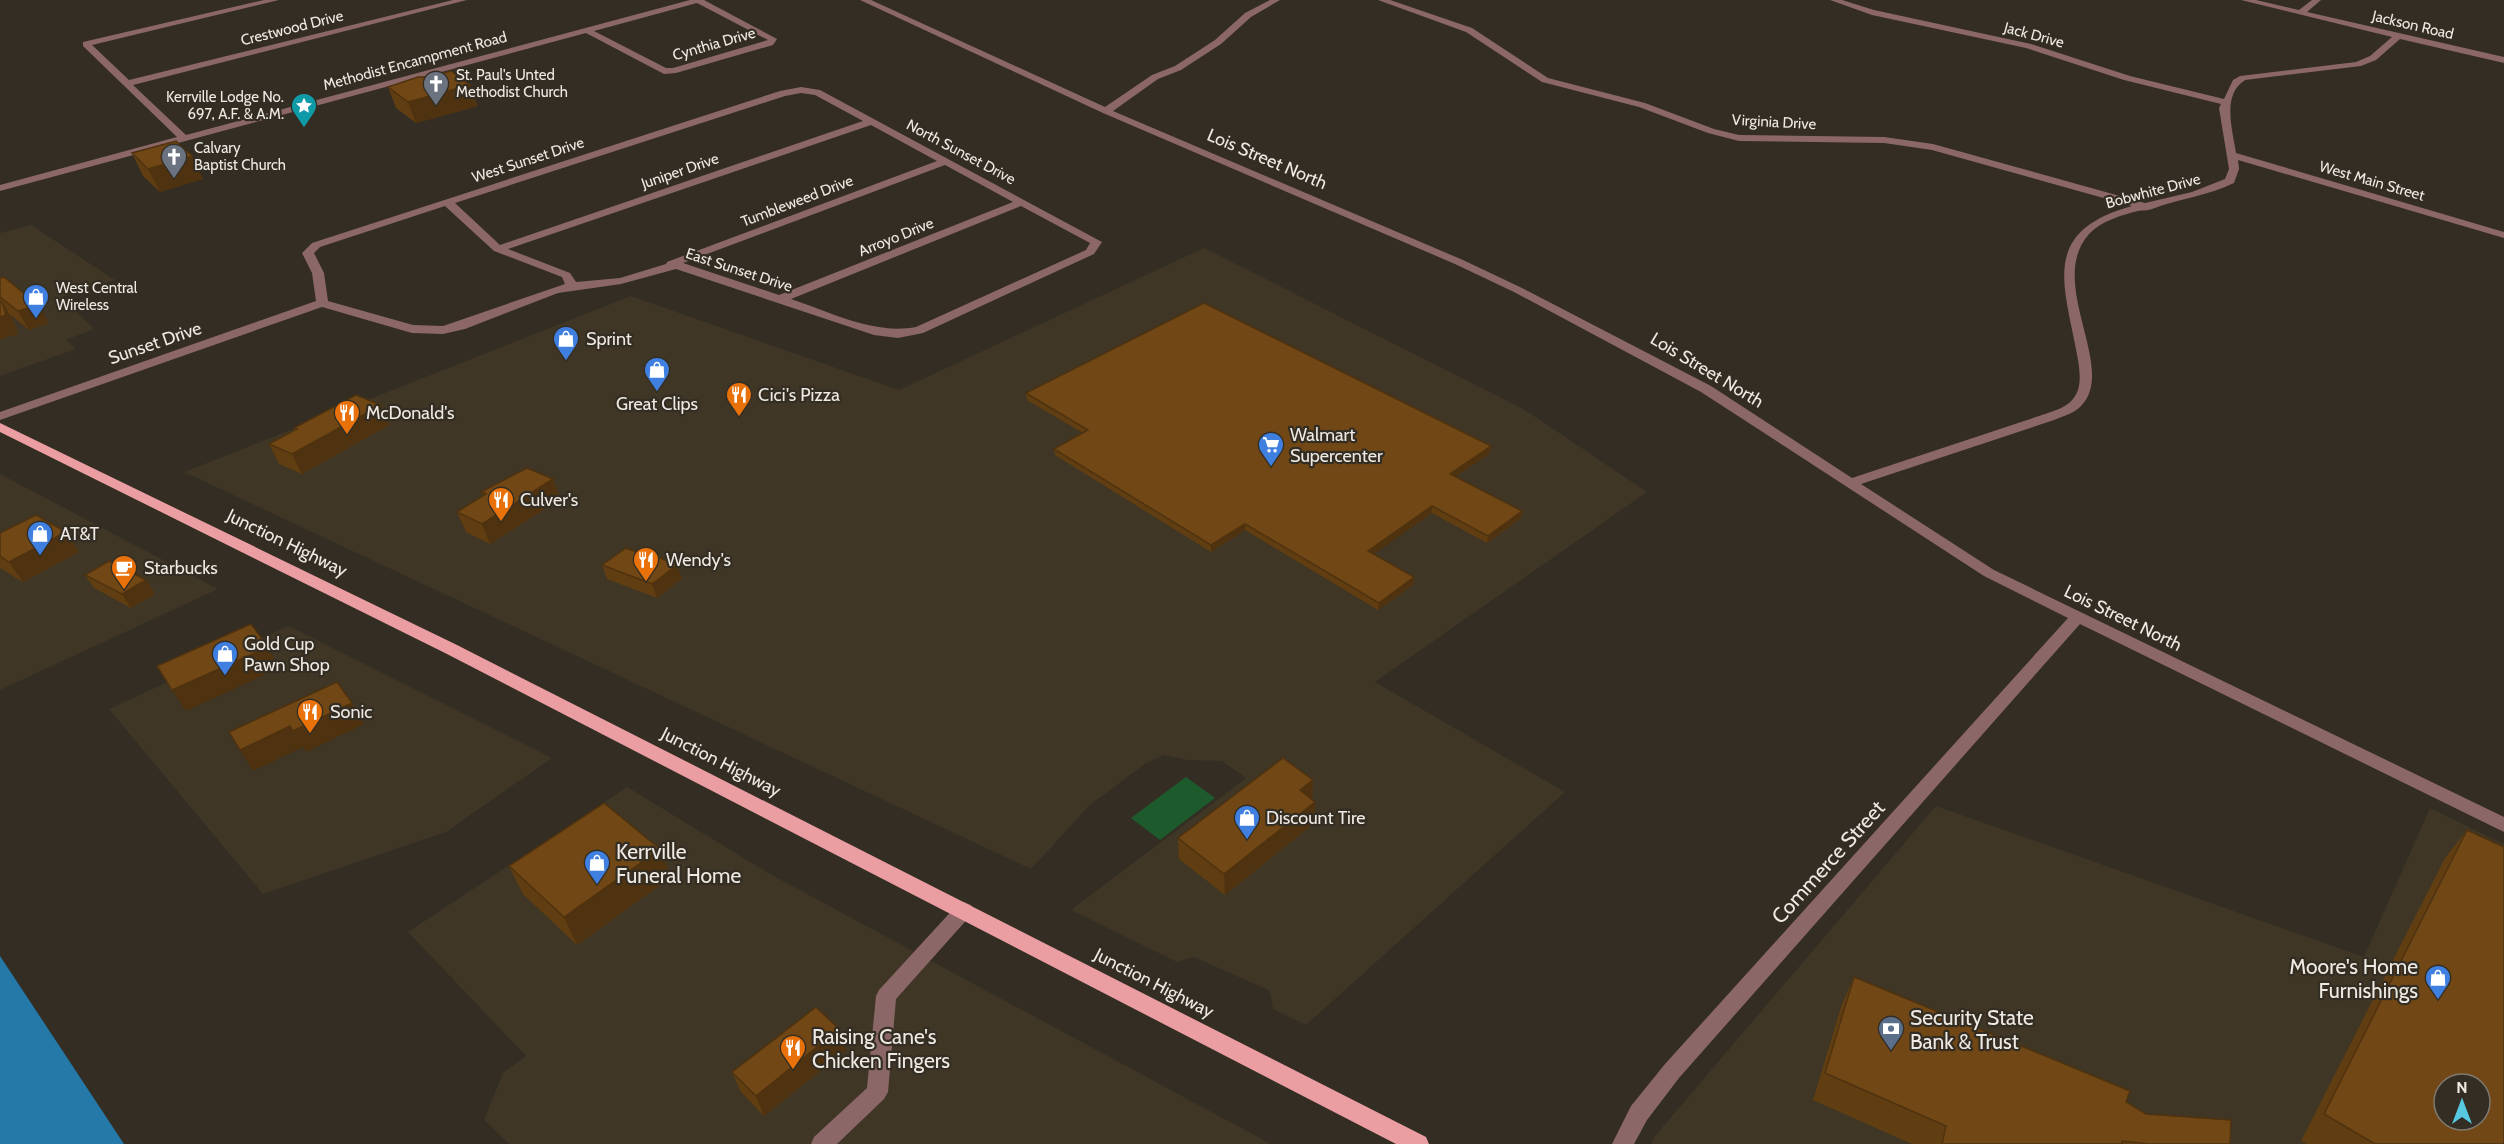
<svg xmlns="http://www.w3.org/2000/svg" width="2504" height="1144" viewBox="0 0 2504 1144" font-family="Cabin,sans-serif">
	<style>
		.built { fill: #3f3625; fill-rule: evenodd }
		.green { fill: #1e5b2c }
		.water { fill: #2479a8 }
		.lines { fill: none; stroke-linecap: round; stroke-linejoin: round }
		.minor { fill: #8c6768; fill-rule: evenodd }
		.major { fill: #ea9ea1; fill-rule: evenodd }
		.wall { fill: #613e12 }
		.shaded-wall { fill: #4f320f }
		.building { fill: #714815; stroke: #4f320f; stroke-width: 1.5; fill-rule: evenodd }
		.labels { text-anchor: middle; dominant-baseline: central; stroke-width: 4.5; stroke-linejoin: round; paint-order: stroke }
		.far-street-label { font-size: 15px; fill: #eeeae3; stroke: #332d23 }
		.far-poi-label { font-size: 15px; fill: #eeeae3; stroke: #332d23; text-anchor: start }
		.street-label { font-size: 18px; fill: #eeeae3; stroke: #332d23 }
		.poi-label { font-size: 18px; fill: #eeeae3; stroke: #332d23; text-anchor: start }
		.near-poi-label { font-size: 21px; fill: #eeeae3; stroke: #332d23; text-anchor: start }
		.near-street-label { font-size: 21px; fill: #eeeae3; stroke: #332d23 }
	</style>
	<rect width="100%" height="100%" fill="#332d23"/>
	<!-- built -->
	<path class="built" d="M31,225L115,280L61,297L94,329L66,340L76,349L0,376V233Z
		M1204,248L1525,410L1647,492L1375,682L1565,792L1306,1025L1273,1009L1270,991L1194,957L1177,962L1071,910L1246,778L1222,761L1186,760L1164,755L1146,763L1090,805L1031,869L184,472L631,296L899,390Z
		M0,474L218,589L0,690Z
		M289,626L552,758L446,832L263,894L109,709Z
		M627,787L770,874L1271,1144H509L484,1120L503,1073L526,1056L408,932Z
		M1936,806L2364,957L2430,808L2504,844V1144H1651L1655,1136ZM2444,1084H2480V1120H2444Z"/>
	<!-- green -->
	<path class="green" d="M1186,777L1215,798L1160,840L1131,818Z"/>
	<!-- water -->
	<path class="water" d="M0,956L124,1144H0Z"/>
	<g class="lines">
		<!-- minor -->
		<path class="minor" d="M264,0H279L92,45L129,80L453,0H467L133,85L186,135L690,0H704L777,39L773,45L676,73L664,74L586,33L0,191V185L177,137L83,46V42ZM697,3L768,40L673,68H666L594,31Z
			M860,0H871L1105,107L1152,75L1175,66L1215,40L1245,13L1270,0H1280L1251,17L1221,44L1181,70L1158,79L1113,111L1463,260L1522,288L1711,386L1852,478L2045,414C2054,411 2067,407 2073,399C2082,388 2080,373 2078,360C2065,286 2038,232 2132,206L1932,150L1884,143L1739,141L1708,133L1639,107L1542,82L1466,32L1378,0H1390L1472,28L1548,78L1645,103L1714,129L1739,135L1884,137L1933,144L2145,203L2192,192L2225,179L2229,169L2219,108L2221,104L2124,80L2026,48L1872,15L1830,0H1842L1874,10L2031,44L2130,76L2224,99L2233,80L2240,76L2356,62L2370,56L2392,37L2241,0H2256L2299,10L2312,0H2321L2307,12L2504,57V63L2400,39L2376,60L2361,66L2245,80C2221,95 2233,131 2236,153L2504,232V238L2238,160L2239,169L2234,183C2207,196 2178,199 2152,209C2147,211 2143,210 2138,211C2122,215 2101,221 2089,234C2046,282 2117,367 2082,405C2075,413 2064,416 2054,420L1861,484L1994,570L2504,817V832L2080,624L1679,1078L1647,1120L1634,1144H1612L1631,1106L1665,1064L2068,618L1984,576L1701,392L1514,292L1455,264L1103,113Z
			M801,87L820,90L1102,242L1094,254L923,333L898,338L874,335L676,269L621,284L558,293L465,329L443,334L412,333L322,307L0,420V412L316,301L312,273L302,253L312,243L780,91ZM801,93L815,95L863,121L500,245L455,203L785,96ZM871,125L937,161L667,262L666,264L620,278L576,282L570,273L508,249ZM945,165L1013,202L779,295L683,263ZM445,206L494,251L562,277L565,284L443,326L413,325L328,301L324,273L314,253L320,247ZM1021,206L1090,243L1086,250L916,327C874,335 830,312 791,299Z
			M964,902L971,905L974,910L971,915L896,999L888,1092L884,1099L837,1144H811L814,1137L867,1088L876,996L879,990L957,905Z"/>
		<!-- major -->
		<path class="major" d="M0,423L457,645L1426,1137L1429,1144H1396L445,653L0,432Z"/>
	</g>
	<!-- wall -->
	<path class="wall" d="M388,87L478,106L416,123L396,108Z
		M132,153L203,179L160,192L143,176Z
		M0,278L49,323L29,330L10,314L13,320L18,334L0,339Z
		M1026,393L1491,446L1490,453L1455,477L1522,511L1521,518L1487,543L1432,513L1373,554L1414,584L1378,610L1245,530L1211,552L1055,455L1054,449L1083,433L1027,400Z
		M381,405L389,425L302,474L279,464L269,444L295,430L294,428Z
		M553,479L560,499L490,544L466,532L457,512L483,496L481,492Z
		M66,532L79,552L23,582L0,568V533Z
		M639,553L682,578L657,598L607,579L602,565Z
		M85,575L146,580L155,594L131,608L94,588Z
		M1313,780L1312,800L1315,802L1314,823L1225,895L1179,859L1178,838Z
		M2467,830L2504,1144H2307L2301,1141L2445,858Z
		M660,849L671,877L577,945L523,894L509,866Z
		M1854,977L2126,1102L2146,1114L2230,1144H1912L1813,1100L1842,1004Z
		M846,1050L764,1116L741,1092L732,1072Z"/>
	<!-- shaded-wall -->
	<path class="shaded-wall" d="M470,85L478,106L416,123L408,102Z
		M192,156L203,179L160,192L148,169Z
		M2,302L13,320L18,334L0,339V317Z
		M38,305L49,323L29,330L18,311Z
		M381,405L389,425L302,474L292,454Z
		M1491,446L1490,453L1449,481L1450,474Z
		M553,479L560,499L490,544L482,524Z
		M1432,506V513L1368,558V551Z
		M1522,511L1521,518L1487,543L1488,536Z
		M1245,524V530L1211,552V545Z
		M66,532L79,552L23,582L9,562Z
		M677,565L682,578L657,598L652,584Z
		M1414,577V584L1378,610L1379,603Z
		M146,580L155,594L131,608L122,594Z
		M268,647L279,668L186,711L172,690Z
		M352,703L364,724L306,752L293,731Z
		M290,726L303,747L253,771L240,750Z
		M1313,780L1312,801L1300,790Z
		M1315,802L1314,823L1225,895L1224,874Z
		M660,849L671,877L577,945L564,917Z
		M839,1029L846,1050L764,1116L756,1096Z"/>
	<!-- building -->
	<path class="building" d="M451,71L470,85L408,102L388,87L418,77H428Z
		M176,141L192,156L148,169L132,153Z
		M4,277L38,305L18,311L0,297V278Z
		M0,302H2L6,315L0,317Z
		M1204,303L1491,446L1450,474L1522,511L1488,536L1432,506L1368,551L1414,577L1379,603L1245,524L1211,545L1054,449L1088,430L1026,393Z
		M356,395L381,405L292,454L269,444L297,429L294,428Z
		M527,468L553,479L482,524L457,512L486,494L481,492Z
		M36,515L66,532L9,562L0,556V533Z
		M626,548L639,553L643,551L677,565L652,584L602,565Z
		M109,561L146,580L122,594L85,575Z
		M251,624L268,647L172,690L157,666Z
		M337,682L352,703L293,731L290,726L240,750L229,732Z
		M1283,758L1313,780L1300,790L1315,802L1224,874L1178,838Z
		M604,803L660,849L564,917L509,866Z
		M2467,830L2504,847V1144H2375L2324,1114ZM2444,1084H2480V1120H2444Z
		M1854,977L2130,1091L2126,1102L2146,1114L2231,1120L2230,1144H2149L2122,1141V1144H1942L1946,1126L1825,1073Z
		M816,1007L839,1029L756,1096L732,1072Z"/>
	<!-- icons -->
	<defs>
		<symbol id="church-pin" viewBox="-11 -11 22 30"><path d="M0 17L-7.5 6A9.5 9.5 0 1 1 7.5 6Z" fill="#6b7280" stroke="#332d23"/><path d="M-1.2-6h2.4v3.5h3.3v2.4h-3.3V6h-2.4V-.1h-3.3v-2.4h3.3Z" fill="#fff"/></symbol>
		<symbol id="sight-pin" viewBox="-11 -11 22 30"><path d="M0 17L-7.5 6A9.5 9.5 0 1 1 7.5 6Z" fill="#0f9aa8" stroke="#332d23"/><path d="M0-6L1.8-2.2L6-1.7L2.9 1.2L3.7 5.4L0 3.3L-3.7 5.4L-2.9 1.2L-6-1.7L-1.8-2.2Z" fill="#fff"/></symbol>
		<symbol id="shop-pin" viewBox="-11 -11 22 30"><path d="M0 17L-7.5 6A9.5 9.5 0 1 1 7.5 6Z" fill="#3f7fe0" stroke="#332d23"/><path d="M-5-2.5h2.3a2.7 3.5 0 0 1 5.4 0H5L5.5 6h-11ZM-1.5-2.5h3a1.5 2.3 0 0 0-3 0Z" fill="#fff"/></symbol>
		<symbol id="restaurant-pin" viewBox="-11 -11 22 30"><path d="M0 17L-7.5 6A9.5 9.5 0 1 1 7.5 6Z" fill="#e8710a" stroke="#332d23"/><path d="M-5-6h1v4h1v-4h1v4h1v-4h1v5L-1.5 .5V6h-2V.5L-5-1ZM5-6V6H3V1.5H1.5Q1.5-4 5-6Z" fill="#fff"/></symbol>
		<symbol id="supermarket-pin" viewBox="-11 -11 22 30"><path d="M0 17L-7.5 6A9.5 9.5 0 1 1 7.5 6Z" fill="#3f7fe0" stroke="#332d23"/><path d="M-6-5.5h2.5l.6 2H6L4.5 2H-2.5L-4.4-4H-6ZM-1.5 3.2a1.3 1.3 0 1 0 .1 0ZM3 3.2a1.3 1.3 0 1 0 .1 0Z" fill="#fff"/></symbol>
		<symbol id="cafe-pin" viewBox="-11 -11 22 30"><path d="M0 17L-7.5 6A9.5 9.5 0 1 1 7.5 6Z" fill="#e8710a" stroke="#332d23"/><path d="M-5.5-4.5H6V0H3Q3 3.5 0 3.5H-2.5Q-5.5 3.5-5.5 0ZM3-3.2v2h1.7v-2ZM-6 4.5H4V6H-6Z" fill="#fff"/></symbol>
		<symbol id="bank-pin" viewBox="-11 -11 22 30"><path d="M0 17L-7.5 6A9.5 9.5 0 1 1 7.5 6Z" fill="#5c6f8a" stroke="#332d23"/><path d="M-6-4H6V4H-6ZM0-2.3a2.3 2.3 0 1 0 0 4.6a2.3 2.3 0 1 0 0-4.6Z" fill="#fff"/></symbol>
	</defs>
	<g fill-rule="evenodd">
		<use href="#church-pin" x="421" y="69" width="30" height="40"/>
		<use href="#sight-pin" x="289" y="91" width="30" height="40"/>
		<use href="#church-pin" x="159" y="142" width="30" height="40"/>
		<use href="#shop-pin" x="21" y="282" width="30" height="40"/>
		<use href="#shop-pin" x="551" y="324" width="30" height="40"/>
		<use href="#shop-pin" x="642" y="355" width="30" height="40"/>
		<use href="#restaurant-pin" x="724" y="380" width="30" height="40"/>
		<use href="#restaurant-pin" x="332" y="398" width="30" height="40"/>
		<use href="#supermarket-pin" x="1256" y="430" width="30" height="40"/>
		<use href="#restaurant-pin" x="486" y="485" width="30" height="40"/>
		<use href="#shop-pin" x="25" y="519" width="30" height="40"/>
		<use href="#restaurant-pin" x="631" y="545" width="30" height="40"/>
		<use href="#cafe-pin" x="109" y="553" width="30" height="40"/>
		<use href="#shop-pin" x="210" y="639" width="30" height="40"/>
		<use href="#restaurant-pin" x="295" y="697" width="30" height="40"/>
		<use href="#shop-pin" x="1232" y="803" width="30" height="40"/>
		<use href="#shop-pin" x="582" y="848" width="30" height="40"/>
		<use href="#shop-pin" x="2423" y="963" width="30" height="40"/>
		<use href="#bank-pin" x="1876" y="1014" width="30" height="40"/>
		<use href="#restaurant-pin" x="778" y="1033" width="30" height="40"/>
	</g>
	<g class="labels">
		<!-- far-street labels -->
		<g class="far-street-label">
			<text transform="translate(2413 25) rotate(13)">Jackson Road</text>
			<text transform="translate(292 28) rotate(-14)">Crestwood Drive</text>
			<text transform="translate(2034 35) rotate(15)">Jack Drive</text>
			<text transform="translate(714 44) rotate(-16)">Cynthia Drive</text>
			<text transform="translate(415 61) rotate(-15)">Methodist Encampment Road</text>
			<text transform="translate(1774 122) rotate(3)">Virginia Drive</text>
			<text transform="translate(961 152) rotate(28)">North Sunset Drive</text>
			<text transform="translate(528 160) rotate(-18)">West Sunset Drive</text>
			<text transform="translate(680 171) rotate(-19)">Juniper Drive</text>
			<text transform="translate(2372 181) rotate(16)">West Main Street</text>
			<text transform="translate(2153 191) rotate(-15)">Bobwhite Drive</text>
			<text transform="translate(797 201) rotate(-21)">Tumbleweed Drive</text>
			<text transform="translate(896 237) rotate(-22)">Arroyo Drive</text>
			<text transform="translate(739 270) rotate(18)">East Sunset Drive</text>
		</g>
		<!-- far-poi labels -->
		<g class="far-poi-label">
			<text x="456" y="75">St. Paul's Unted<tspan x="456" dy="17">Methodist Church</tspan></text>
			<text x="284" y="97" text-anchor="end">Kerrville Lodge No.<tspan x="284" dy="17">697, A.F. &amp; A.M.</tspan></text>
			<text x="194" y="148">Calvary<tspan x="194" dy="17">Baptist Church</tspan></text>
			<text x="56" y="288">West Central<tspan x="56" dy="17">Wireless</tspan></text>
		</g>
		<!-- street labels -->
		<g class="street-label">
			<text transform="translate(1267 159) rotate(23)">Lois Street North</text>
			<text transform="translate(155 343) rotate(-19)">Sunset Drive</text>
			<text transform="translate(1707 370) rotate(31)">Lois Street North</text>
			<text transform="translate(287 543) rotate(26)">Junction Highway</text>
			<text transform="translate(2123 618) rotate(26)">Lois Street North</text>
			<text transform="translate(721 762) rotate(27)">Junction Highway</text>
			<text transform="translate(1154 983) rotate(27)">Junction Highway</text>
		</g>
		<!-- poi labels -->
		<g class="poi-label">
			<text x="586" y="339">Sprint</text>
			<text x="758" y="395">Cici's Pizza</text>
			<text x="657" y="404" text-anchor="middle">Great Clips</text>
			<text x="366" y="413">McDonald's</text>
			<text x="1290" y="435">Walmart<tspan x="1290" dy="21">Supercenter</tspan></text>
			<text x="520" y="500">Culver's</text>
			<text x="60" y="534">AT&amp;T</text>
			<text x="666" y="560">Wendy's</text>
			<text x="144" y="568">Starbucks</text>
			<text x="244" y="644">Gold Cup<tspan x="244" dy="21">Pawn Shop</tspan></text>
			<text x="330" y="712">Sonic</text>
			<text x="1266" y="818">Discount Tire</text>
		</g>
		<!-- near-poi labels -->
		<g class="near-poi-label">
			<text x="616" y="851">Kerrville<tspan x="616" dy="24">Funeral Home</tspan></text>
			<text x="2418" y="966" text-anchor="end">Moore's Home<tspan x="2418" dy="24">Furnishings</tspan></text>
			<text x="1910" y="1017">Security State<tspan x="1910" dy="24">Bank &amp; Trust</tspan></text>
			<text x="812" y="1036">Raising Cane's<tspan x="812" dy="24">Chicken Fingers</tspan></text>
		</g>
		<!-- near-street labels -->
		<g class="near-street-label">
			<text transform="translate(1828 862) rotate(-48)">Commerce Street</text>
		</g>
	</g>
	<!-- north arrow -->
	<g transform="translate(2462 1102)"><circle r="28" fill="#332d23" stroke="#7e7970" stroke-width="1.5"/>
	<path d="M0-4.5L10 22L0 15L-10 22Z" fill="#56c9e1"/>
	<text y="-9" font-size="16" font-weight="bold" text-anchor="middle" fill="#eeeae3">N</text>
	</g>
</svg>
